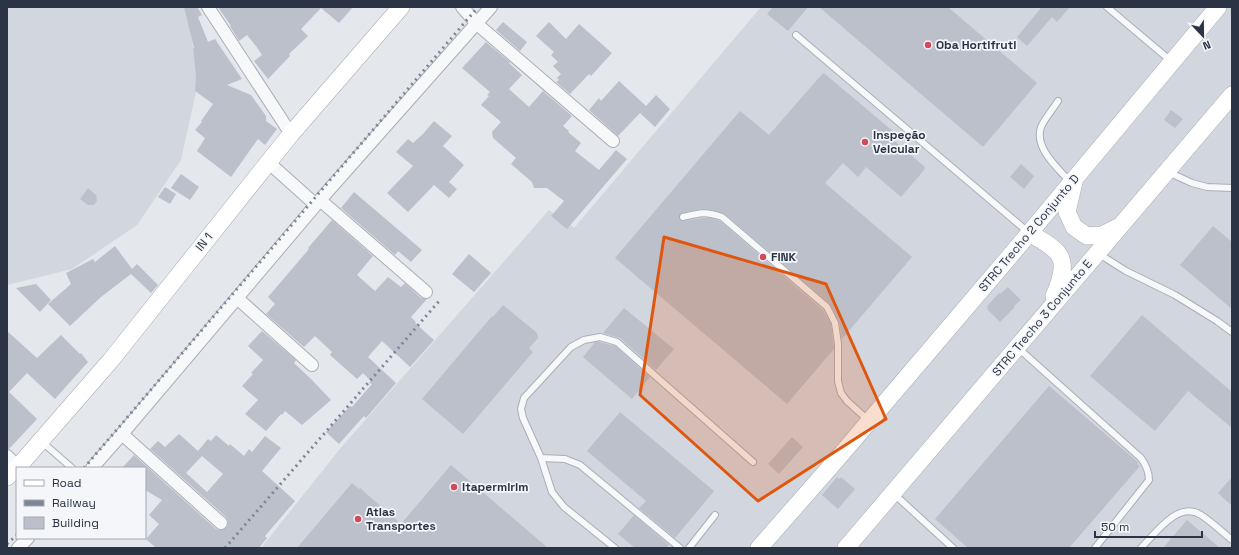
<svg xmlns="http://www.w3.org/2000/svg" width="1239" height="555" viewBox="0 0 1239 555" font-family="'Space Grotesk',sans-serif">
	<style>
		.built { fill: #d2d6de }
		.building { fill: #bbc0ca; fill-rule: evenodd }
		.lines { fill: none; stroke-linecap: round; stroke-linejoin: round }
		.lane-casing { stroke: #a9aeb7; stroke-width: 8 }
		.street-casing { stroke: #a9aeb7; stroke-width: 14 }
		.secondary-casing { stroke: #a9aeb7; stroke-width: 18 }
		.lane { stroke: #f7f8fa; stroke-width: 6 }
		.street { stroke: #f7f8fa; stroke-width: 12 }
		.secondary { stroke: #fff; stroke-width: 17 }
		.rail { stroke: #7d8696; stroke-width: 3; stroke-dasharray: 2 4; stroke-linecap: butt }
		.marked { fill: #df570f; fill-opacity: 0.2; stroke: #df570f; stroke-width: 3; stroke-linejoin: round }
		.poi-dot { fill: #d1495b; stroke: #f4f6f9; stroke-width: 1.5 }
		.labels { text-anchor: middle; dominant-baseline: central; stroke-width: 3.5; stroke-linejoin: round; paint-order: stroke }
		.poi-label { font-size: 12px; font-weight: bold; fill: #2b3445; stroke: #f4f6f9; text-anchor: start }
		.street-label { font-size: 12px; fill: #2b3445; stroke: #f4f6f9 }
	</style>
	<rect width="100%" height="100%" fill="#e4e7ec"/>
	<!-- built -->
	<path class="built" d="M7,7H187L198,83L181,160L137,225L72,269L7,285Z
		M761,7H1232V548H261L339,450L549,210L574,228Z"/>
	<!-- building -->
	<path class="building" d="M184,7H197L202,15L198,17L208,42L215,39L242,79L227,85L251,95L266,116V121L277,129L265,145L258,139L231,177L197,151L205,138L195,130L202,122L201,121L213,104L195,91L196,76L193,48H194Z
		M218,7H353L339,23L321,8L301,29L308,36L289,54L290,56L268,79L254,61L262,55L256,46L247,35L239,41L230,26H231Z
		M773,7H808L788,31L767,14Z
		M819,7H948L1037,83L983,147Z
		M1040,7H1070L1057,22L1052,17L1027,46L1017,37L1041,8Z
		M503,22L527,42L520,51L496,30Z
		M549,22L566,39L579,24L612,53L591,76L589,74L570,94L556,82L559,80L557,78L561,74L553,66L558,62L551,55L554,52L536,36Z
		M486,42L510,62L509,63L522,75L509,89L529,107L543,91L572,116L563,126L569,131L568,132L581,143L575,151L599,170L616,150L627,159L567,229L551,216L564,201L547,188H534L532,182L511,164L516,158L493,138L492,132L501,122L481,105L489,96L487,95L490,92L462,68Z
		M823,73L824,74H825L895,133L891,138L925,167L924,168L925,169L901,197L866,167L858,177L843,163L825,183L912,257L842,339L839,321L830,304L725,214L712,210L702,209L682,213L679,216L680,220L682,221L703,218H711L720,221L823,310L831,324L834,349L787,404L615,258L740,111L769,135Z
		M619,81L646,106L656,95L670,109L655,127L640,113L618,136L589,110L599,98L601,101Z
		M1171,110L1183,119L1175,128L1164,120Z
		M434,121L452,136L443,146L464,165L449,182L457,189L449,198L434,185L408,212L387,193L413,166L396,152L408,139L413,143L423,134Z
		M1021,164L1034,176L1024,189L1010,177Z
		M181,174L199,187L190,200L171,188Z
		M165,187L176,194L170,204L158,197Z
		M88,188L96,195L97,201L94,205H88L80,199Z
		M354,192L422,250L411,262L398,251L395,255L341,208Z
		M332,220L373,256L357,275L375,291L388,277L401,287L405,283L421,298L427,299L411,317L416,322L415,323L434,340L410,367L382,341L368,357L396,383L366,418L364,416L339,444L326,432L350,406L352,407L372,384L369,383L371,381L363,373L357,379L330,355L332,352L315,336L304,347L266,314L275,304L268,297L309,249L308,248Z
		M1213,226L1232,242V309L1180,265Z
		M115,246L132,269L137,264L158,285L151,293L131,274L101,297L70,326L48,304L71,284L66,273L93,259L95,262Z
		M469,254L491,273L474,292L452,274Z
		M36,284L51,300L40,312L16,288Z
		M1008,287L1021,300L1014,306L1015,307L1000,322L987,309L988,308L987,306L999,293L1000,294Z
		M503,305L537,333L538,338L529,348L533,352L463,434L422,399L492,316L493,317Z
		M624,308L674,349L656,370L620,338L603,333Z
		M1142,315L1232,392V428L1188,391L1155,431L1090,376Z
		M7,331L37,358L61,335L80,354L81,353L88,362L55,399L27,373L9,392L37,419L9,449H7Z
		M262,331L296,360L294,363L312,380L331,400L302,425L285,411L282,415L281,414L266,431L245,414L258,400L242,386L253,374L251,373L263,360L248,346Z
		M595,342H600L615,346L650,377L632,399L583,357Z
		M1049,386L1138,462L1137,464L1140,466L1069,548H968L935,519Z
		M620,412L714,491L675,538L639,508L646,501L587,451Z
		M179,434L198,451L208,439L211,441L216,435L229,446L230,444L244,456L249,449L252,452L265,436L281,448L262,471L295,501L265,536L267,538L259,548H156L146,539L159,524L149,515L162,500L145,490V468H122L134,455L216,529L219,530H223L226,528L228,525V521L226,517L150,449L158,441L165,447ZM202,456L223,474L207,492L186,473Z
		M792,437L803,447L779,474L768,464Z
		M451,465L548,548H297L352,483L359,489L360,488L401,524Z
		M837,477L839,479L841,477L855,489L838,509L822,495Z
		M1232,477V506L1218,493Z
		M634,515L669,545L666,548H635L618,534Z
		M1187,520L1220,548H1163Z"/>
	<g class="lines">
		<defs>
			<path id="lane" d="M1107,7L1171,61
				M796,35L1028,232
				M1058,101C1053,109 1045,118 1041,127C1034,148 1057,167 1070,182
				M1168,172L1192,183L1207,187L1232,188
				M683,217C699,213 706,211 722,217L827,307L835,323L838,344V381L841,393L847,401L868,420
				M1099,254L1126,271L1175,295L1217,321L1232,332
				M1018,348L1141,458C1146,465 1149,471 1149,480L1095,548
				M42,442L72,468
				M541,458L565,459L580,465L680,548
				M894,494L953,548
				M615,548L564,507L552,492L541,458L523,418L521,409L524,398L571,347L584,340L600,337L617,342L753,462
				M689,548L715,515
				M1141,548C1155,534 1178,500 1201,515C1212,522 1222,532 1232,540"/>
			<path id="street" d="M208,7L291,134
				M462,7L477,24L613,141
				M268,162L316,205
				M320,200L426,292
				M237,298L312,365
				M122,434L221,523
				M7,456L18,467
				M92,468L122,434L320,200L491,7
				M18,548L28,538"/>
			<path id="secondary" d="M1074,182L1067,212L1074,227L1087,236L1102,235L1118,227
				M1029,233C1062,252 1071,257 1054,296
				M7,477L18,467L111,360L291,134L401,7
				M759,548L838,458L1021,243L1218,7
				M846,548L1232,95"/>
		</defs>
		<!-- lane casing -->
		<use href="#lane" class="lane-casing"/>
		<!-- street casing -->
		<use href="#street" class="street-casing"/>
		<!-- secondary casing -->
		<use href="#secondary" class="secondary-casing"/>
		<!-- lane -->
		<use href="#lane" class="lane"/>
		<!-- street -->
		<use href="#street" class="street"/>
		<!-- secondary -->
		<use href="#secondary" class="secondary"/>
		<!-- rail -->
		<path class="rail" d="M84,468L478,7
			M7,544L17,535
			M225,548L440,300"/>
	</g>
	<!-- marked area -->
	<path class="marked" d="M664,237L826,284L886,419L758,501L640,395Z"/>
	<!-- markers -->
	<g class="poi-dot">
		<circle cx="928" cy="45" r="4"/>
		<circle cx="865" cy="142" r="4"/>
		<circle cx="763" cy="257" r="4"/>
		<circle cx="454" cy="487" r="4"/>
		<circle cx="358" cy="519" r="4"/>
	</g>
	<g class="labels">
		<!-- poi labels -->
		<g class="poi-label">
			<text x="936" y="45">Oba Hortifruti</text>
			<text x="873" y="135">Inspeção<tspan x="873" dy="14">Veicular</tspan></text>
			<text x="771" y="257">FINK</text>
			<text x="462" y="487">Itapermirim</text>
			<text x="366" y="512">Atlas<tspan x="366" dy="14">Transportes</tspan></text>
		</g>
		<!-- street labels -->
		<g class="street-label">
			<text transform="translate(1029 233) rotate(-50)">STRC Trecho 2 Conjunto D</text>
			<text transform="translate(204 242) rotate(-51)">IN 1</text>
			<text transform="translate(1042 318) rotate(-50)">STRC Trecho 3 Conjunto E</text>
		</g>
	</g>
	<!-- border -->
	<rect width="1239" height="555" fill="none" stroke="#2b3445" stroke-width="16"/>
	<!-- legend -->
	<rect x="16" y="467" width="130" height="72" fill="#f4f6f9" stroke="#a4a8b1"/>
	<rect x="24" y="480" width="20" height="6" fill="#ffffff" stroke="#a4a8b1"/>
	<text x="52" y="487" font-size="12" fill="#2b3445">Road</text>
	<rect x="24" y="500" width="20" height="6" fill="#7d8696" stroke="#a4a8b1"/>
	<text x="52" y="507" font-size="12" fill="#2b3445">Railway</text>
	<rect x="24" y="517" width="20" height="12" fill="#bbc0ca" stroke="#a4a8b1"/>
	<text x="52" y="527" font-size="12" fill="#2b3445">Building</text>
	<!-- north arrow -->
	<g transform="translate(1203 36) rotate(158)" stroke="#f4f6f9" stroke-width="3" paint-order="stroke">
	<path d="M0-3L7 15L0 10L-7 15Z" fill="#2b3445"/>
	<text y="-6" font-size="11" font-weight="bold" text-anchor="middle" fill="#2b3445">N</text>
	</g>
	<!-- scale -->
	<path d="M1095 531v6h107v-6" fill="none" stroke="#2b3445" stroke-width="2"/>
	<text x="1101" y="531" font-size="12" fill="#2b3445" stroke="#f4f6f9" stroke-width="3" paint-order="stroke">50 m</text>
</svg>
